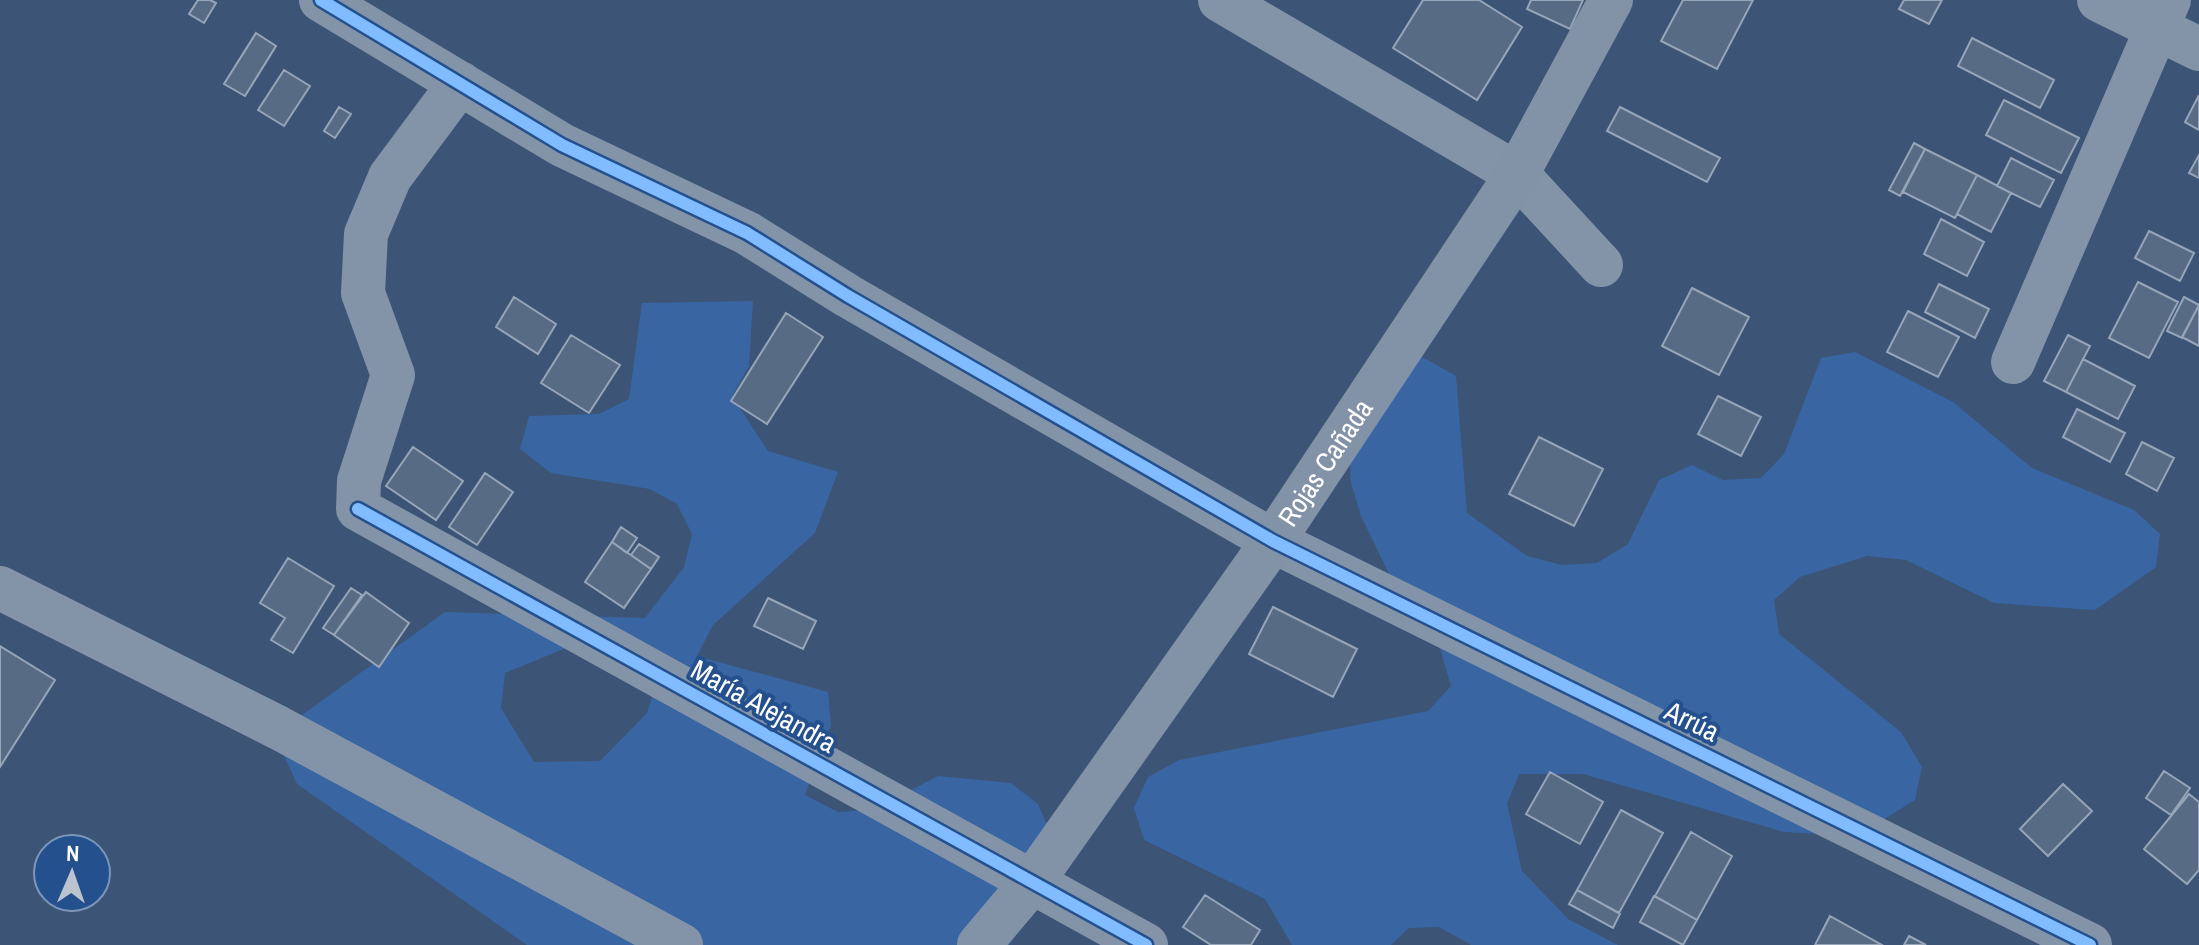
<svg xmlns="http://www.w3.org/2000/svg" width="2199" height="945" viewBox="0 0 2199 945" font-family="'Archivo Narrow',sans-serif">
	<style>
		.green { fill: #3966a3; fill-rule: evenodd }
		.building { fill: #586b85; stroke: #97a5b8; stroke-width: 2 }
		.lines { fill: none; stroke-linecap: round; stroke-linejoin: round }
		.minor { stroke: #8394a9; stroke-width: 44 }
		.major { stroke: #8292a7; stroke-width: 44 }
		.cycleway-casing { stroke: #24508d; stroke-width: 17 }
		.cycleway { stroke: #80bcff; stroke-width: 12 }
		.labels { text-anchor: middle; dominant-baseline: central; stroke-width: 8; stroke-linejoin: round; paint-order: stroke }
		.street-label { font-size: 28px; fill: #fff; stroke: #24508d }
	</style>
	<rect width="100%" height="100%" fill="#3c5475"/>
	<!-- green -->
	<path class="green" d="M753,301L749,366L732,396L768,451L838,472L815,533L713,625L697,656L828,692L831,725L805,795L838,812L873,810L938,776L1011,783L1038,804L1052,837L1037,905L1009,945H527L297,784L282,751L295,720L445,612L645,618L684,567L692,534L677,504L650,489L551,473L520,449L529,416L599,414L629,399L642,303ZM571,646L657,681L647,713L600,761L534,762L501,708L505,673Z
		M1855,352L1953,402L2032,468L2134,510L2160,534L2156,567L2095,610L1994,603L1906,560L1867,556L1800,577L1774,600L1779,634L1901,732L1922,767L1915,800L1857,836L1784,832L1583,774H1519L1507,804L1522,871L1568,919L1618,945H1471L1439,927L1409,928L1391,945H1292L1265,899L1144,840L1134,808L1148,777L1179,760L1428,711L1451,686L1433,624L1389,574L1361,516L1351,483L1349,449L1392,363L1424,358L1456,376L1467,513L1527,556L1562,565L1597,563L1628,544L1659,480L1692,465L1723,480L1761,478L1784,454L1821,358Z"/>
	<!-- building -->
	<path class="building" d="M198,0H210L216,3L204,23L189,14Z
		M1423,0H1479L1522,27L1477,100L1393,48Z
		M1531,0H1583L1570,29L1527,9Z
		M1683,0H1753L1717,69L1661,41Z
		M1904,0H1942L1929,24L1899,9Z
		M256,33L276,46L245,96L224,84Z
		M1972,38L2054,80L2040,108L1958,66Z
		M284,70L310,86L284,126L258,110Z
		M2199,95V130L2185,122Z
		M2004,100L2079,138L2061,173L1986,135Z
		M339,107L351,114L335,138L324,131Z
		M1620,107L1720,158L1707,182L1607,131Z
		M1914,143L1925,149L1900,196L1889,190Z
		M1925,149L1977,175L1955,218L1903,192Z
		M2199,155V178L2189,173Z
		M2011,158L2054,180L2040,207L1997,186Z
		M1977,175L2011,193L1991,232L1957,214Z
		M1941,219L1984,242L1967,276L1924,254Z
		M2149,231L2194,253L2180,281L2135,258Z
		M2138,282L2178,302L2149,358L2109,338Z
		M1939,284L1989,309L1975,338L1925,312Z
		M1692,288L1749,317L1719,375L1662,346Z
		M514,297L556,324L538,354L496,327Z
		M2184,297L2199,305L2182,338L2167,331Z
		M2199,305V346L2182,337Z
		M1908,311L1959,337L1938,377L1887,352Z
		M786,313L823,337L767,424L731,401Z
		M571,335L620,365L589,413L541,383Z
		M2068,335L2090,346L2066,392L2044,381Z
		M2083,359L2135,386L2118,419L2066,392Z
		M1718,396L1761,417L1741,456L1698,434Z
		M2077,409L2125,433L2110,462L2063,437Z
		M1539,437L1603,469L1574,526L1509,494Z
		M2142,442L2174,458L2157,491L2126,474Z
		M413,447L463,481L436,520L386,486Z
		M485,473L513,492L477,545L449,527Z
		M621,527L637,538L627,553L612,542Z
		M612,542L651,569L624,608L585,582Z
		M639,544L659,557L651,569L631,555Z
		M288,558L334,586L293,653L271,640L285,618L260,603Z
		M351,588L362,595L334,635L323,628Z
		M366,592L409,623L379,667L334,635Z
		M768,598L816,621L803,649L754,626Z
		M1273,607L1357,649L1333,697L1249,654Z
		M0,646L55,680L0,767Z
		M2164,771L2190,788L2171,815L2146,798Z
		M1550,772L1603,802L1580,844L1526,814Z
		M2063,784L2092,811L2048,856L2020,829Z
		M2189,794L2199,802V870L2187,884L2144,849Z
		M1621,810L1663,833L1619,913L1577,890Z
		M1691,832L1732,856L1697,920L1655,896Z
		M1577,890L1620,914L1613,928L1569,904Z
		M1205,895L1260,930L1251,945H1211L1183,927Z
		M1654,896L1697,920L1683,945L1640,922Z
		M1830,916L1882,945H1815Z
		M1909,936L1926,945H1904Z"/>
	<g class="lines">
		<!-- minor -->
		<path class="minor" d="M321,0L562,145L747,233L848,296L1273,541L2090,945
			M1220,0L1517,174L1601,265
			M2099,0L2199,49
			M460,83L390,177L366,234L363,293L393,375L359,481L358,509L1146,945
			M2013,362L2169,0
			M0,588L279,728L681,945"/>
		<!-- major -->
		<path class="major" id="s1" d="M979,945L1032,882L1273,541L1517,174L1611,0"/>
		<defs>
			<path id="cycleway" d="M321,0L562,145L747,233L848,296L1273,541L2090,945
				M358,509L1146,945"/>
		</defs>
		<!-- cycleway casing -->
		<use href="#cycleway" class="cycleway-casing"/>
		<!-- cycleway -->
		<use href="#cycleway" class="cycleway"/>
	</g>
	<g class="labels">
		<!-- street labels -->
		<g class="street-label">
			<text stroke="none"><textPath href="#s1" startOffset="594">Rojas Cañada</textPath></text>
			<text transform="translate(764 706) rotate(29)">María Alejandra</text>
			<text transform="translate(1692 721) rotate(26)">Arrúa</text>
		</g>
	</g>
	<!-- north arrow -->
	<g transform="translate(72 873) rotate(2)"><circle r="38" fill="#24508d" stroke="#7c96bb" stroke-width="2"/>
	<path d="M0-6L14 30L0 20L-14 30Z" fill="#bbc3cf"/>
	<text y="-12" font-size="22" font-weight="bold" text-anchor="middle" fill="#ffffff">N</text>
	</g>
</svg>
